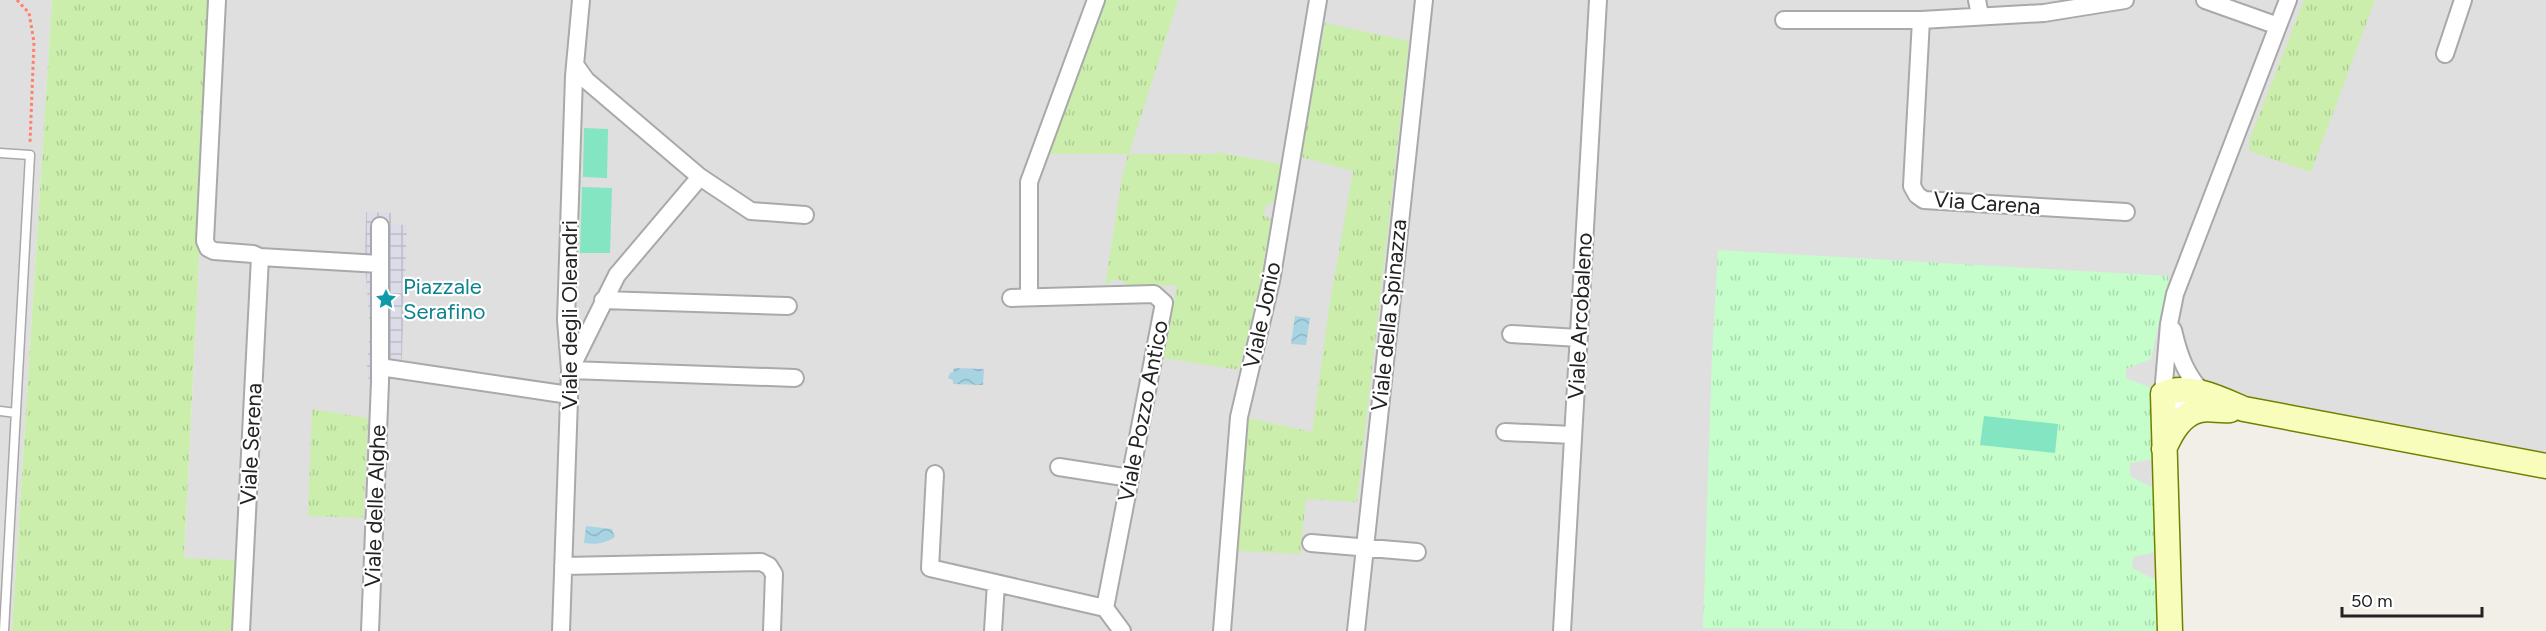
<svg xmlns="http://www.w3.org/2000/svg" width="2546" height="631" viewBox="0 0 2546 631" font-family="Figtree,sans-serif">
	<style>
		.residential { fill: #e0dfdf }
		.grass { fill: url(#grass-tufts) }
		.park { fill: url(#park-tufts) }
		.pitch { fill: #83e5c2 }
		.plaza { fill: url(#plaza-grid) }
		.water { fill: url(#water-waves) }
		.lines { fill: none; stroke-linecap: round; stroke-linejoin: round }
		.lane-casing { stroke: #a9a9a9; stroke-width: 11 }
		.street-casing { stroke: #a9a9a9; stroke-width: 20 }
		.secondary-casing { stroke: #708100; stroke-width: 27 }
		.path { stroke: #ff806c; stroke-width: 3; stroke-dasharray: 3 3; stroke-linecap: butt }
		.lane { stroke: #fff; stroke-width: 8 }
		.street { stroke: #fff; stroke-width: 16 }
		.secondary { stroke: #f8fdbb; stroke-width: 24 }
		.labels { text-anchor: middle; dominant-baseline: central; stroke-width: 4.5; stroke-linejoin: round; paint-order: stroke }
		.street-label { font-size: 22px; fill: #222; stroke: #fff }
		.culture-label { font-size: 22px; fill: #0d838f; stroke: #fff; text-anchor: start }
	</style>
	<defs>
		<pattern id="grass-tufts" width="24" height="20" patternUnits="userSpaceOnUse" patternTransform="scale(1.5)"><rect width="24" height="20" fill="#cbeeac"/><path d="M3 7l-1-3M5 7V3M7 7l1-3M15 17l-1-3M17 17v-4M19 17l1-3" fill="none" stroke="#aecc94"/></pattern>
		<pattern id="park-tufts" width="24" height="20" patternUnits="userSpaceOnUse" patternTransform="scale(1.5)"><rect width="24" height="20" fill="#c5fdcb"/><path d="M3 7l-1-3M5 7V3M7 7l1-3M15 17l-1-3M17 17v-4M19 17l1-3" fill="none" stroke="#a9d9ae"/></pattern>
		<pattern id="plaza-grid" width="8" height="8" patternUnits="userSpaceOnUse" patternTransform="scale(1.5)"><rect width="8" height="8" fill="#dcdce8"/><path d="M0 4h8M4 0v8" fill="none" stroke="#bcbcc7"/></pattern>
		<pattern id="water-waves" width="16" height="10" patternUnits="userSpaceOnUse" patternTransform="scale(1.5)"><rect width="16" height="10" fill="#a7d3e2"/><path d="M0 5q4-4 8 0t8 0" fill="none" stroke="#8fb5c2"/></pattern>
	</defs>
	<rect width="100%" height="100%" fill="#f2efe8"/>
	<!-- residential -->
	<path class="residential" d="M0,0H52L12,631H0Z
		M212,0H2546V453L2228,395L2198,380L2151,388L2159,631H234L238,560L184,559Z"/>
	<!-- grass -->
	<path class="grass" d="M52,0H212L184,558L238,560L234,631H12Z
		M1104,0H1178L1129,154H1214L1215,152L1281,164L1275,202L1266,205L1264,215L1271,219L1261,279L1239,370L1163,358L1177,285L1127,287L1122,280H1112L1105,287L1121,183L1128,154H1047Z
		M2304,0H2375L2311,172L2249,151L2250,138Z
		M1325,23L1409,41L1357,502L1306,499L1300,554L1238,551L1248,418L1312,432L1329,308L1353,171L1301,157Z
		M312,409L368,418L363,518L308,516Z"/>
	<!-- park -->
	<path class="park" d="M1718,250L2169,276L2151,359L2126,369V378L2151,388L2153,459L2130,463V476L2153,488L2155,552L2133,557L2132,568L2156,580L2159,631L1703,628L1712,355Z"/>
	<!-- pitch -->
	<path class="pitch" d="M584,128L608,129L607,178L583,177Z
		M582,187L612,188L610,253H580Z
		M1984,416L2058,424L2055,453L1980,445Z"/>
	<!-- plaza -->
	<path class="plaza" d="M366,212L391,213V224L407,225L401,380L391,379L387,382L369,381L367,369L370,328L365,264Z"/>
	<!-- water -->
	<path class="water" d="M1295,316L1310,318L1306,345L1291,344Z
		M954,368L984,369L983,385L953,384V380L948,378L950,373L953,372Z
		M586,526L612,529L615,537C606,543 597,545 584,543Z"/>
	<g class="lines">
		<defs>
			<path id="lane" d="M0,153L30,155L4,631
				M0,411L16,413"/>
			<path id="street" d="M217,0L205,241L208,248L214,251L253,254L260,257L380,264
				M1977,0L1980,15
				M2205,0L2278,26
				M1784,20H1921L2044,13L2125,0
				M1921,20L1912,186L1917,195L1924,200L2126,212
				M2445,54L2463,0
				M576,66L586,80L700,177
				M1029,297V182L1096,0
				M1011,298L1154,294L1164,303L1105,608L1122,631
				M603,300L788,306
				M2173,330C2179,356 2186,376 2205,395
				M1511,334L1579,338
				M380,367L569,395
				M795,378L570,370L617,275L700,177L751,211L805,215
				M2200,409L2174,404L2163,394L2169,324L2175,294L2288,0
				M1505,432L1573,435
				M1059,467L1130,478
				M935,474L930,568L1105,608
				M1311,543L1417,552
				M563,566L761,562L769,566L774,574L772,631
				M241,631L260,257
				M370,631L380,382V226
				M561,631L570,370L566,320L574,76L581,0
				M993,631L996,583
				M1222,631L1239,417L1271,281L1318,0
				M1356,631L1424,0
				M1562,631L1598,0"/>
			<path id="secondary" d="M2164,449C2171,433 2181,414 2200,410C2209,408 2220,411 2230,410
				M2170,631L2163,394C2187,382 2221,399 2244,409L2546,466"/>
		</defs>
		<!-- lane casing -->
		<use href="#lane" class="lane-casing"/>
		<!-- street casing -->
		<use href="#street" class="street-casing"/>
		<!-- secondary casing -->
		<use href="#secondary" class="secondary-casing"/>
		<!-- path -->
		<path class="path" d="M17,0L29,13L34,42L30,142"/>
		<!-- lane -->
		<use href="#lane" class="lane"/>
		<!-- street -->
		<use href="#street" class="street"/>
		<!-- secondary -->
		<use href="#secondary" class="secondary"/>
	</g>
	<!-- icons -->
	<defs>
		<symbol id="sight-bare" viewBox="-9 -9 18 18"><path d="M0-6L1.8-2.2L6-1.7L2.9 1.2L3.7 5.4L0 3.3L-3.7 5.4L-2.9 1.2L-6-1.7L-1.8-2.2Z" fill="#0f9aa8" stroke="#fff" stroke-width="2.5" paint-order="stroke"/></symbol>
	</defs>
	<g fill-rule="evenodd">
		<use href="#sight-bare" x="371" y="284" width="30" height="30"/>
	</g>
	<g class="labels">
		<!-- street labels -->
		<g class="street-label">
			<text transform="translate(1987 203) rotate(4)">Via Carena</text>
			<text transform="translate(569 315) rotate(-90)">Viale degli Oleandri</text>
			<text transform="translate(1262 315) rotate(-78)">Viale Jonio</text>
			<text transform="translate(1389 315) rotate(-84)">Viale della Spinazza</text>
			<text transform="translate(1580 316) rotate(-87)">Viale Arcobaleno</text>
			<text transform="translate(1143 411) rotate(-79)">Viale Pozzo Antico</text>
			<text transform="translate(251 444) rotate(-87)">Viale Serena</text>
			<text transform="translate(375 506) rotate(-88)">Viale delle Alghe</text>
		</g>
		<!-- culture labels -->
		<g class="culture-label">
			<text x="403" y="286">Piazzale<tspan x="403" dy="25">Serafino</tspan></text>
		</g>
	</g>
	<!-- scale -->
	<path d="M2342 607v9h140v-9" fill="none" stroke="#222222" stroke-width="3"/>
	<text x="2351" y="607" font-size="18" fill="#222222" stroke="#ffffff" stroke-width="4.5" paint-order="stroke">50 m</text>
</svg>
